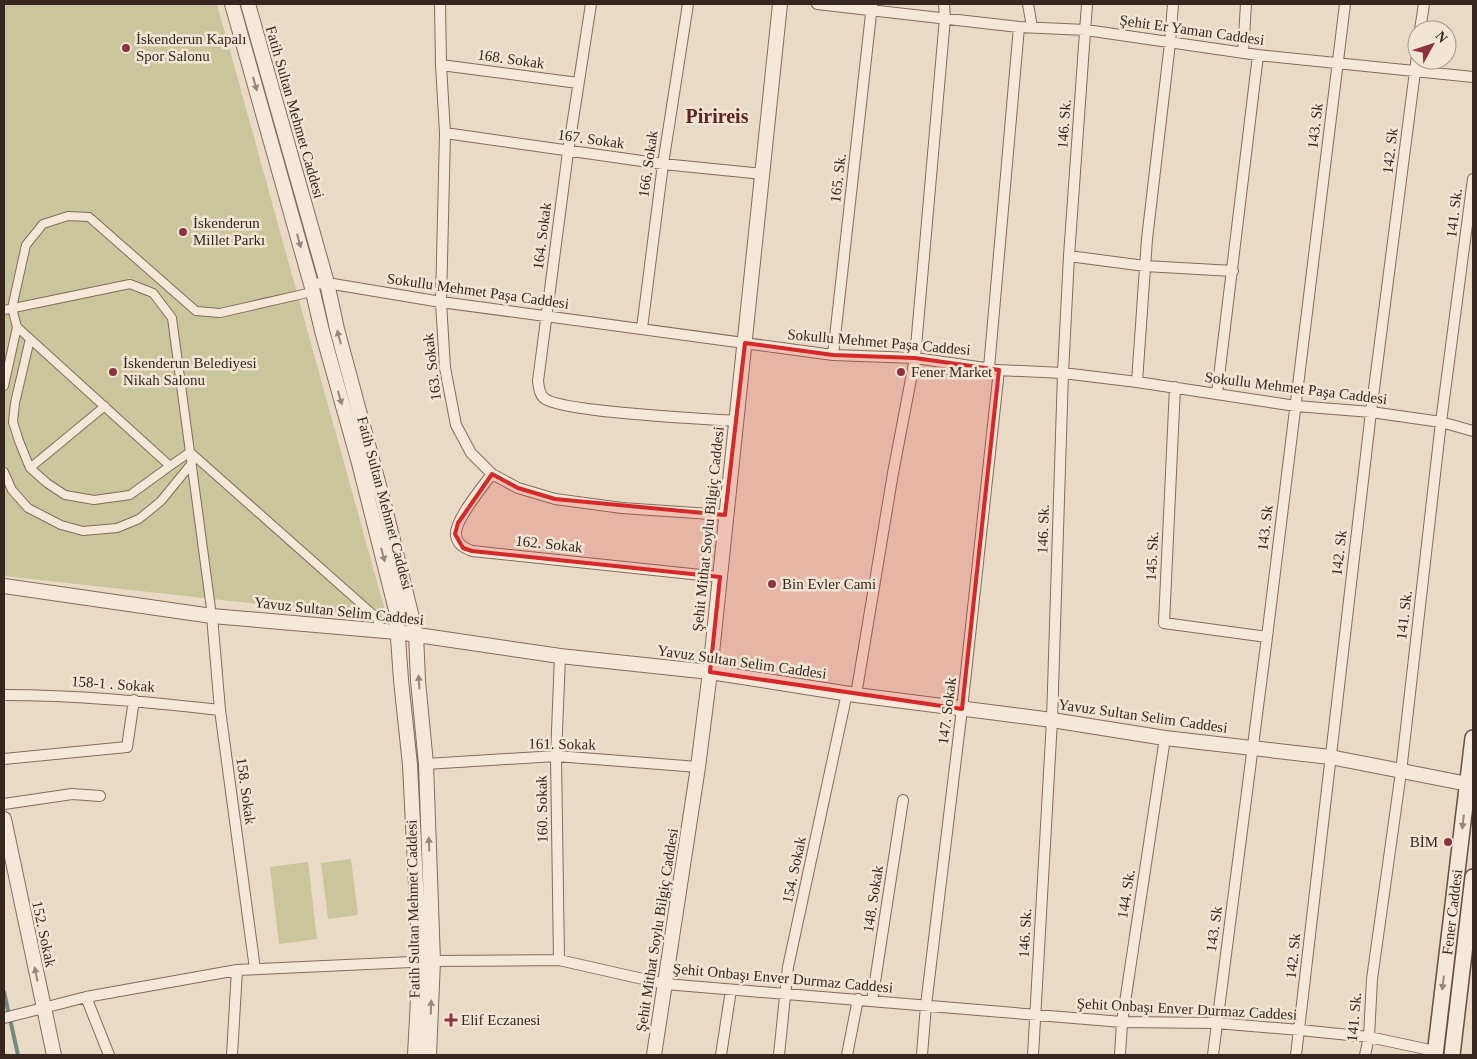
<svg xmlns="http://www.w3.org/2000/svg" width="1477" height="1059" viewBox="0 0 1477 1059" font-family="'Times New Roman',serif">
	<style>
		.green { fill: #c8c69a }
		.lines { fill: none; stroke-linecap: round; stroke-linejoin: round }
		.stream { stroke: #6e8c7f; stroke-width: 4 }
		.pedestrian-casing { stroke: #846b5d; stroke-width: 10 }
		.minor-casing { stroke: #846b5d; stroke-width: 12 }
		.tertiary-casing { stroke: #846b5d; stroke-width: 16 }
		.secondary-casing { stroke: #664d40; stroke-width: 18 }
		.pedestrian { stroke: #f6e8d8; stroke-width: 8 }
		.minor { stroke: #f6e8d8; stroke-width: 10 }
		.tertiary { stroke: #f6e8d8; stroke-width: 14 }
		.secondary { stroke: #f6e8d8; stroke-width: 15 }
		.oneway { fill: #96877c }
		.marked { fill: #d62828; fill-opacity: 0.2; stroke: #d62828; stroke-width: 4; stroke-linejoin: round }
		.poi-dot { fill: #8e3141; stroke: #f3e5d4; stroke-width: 2 }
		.labels { text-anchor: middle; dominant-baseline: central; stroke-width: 5; stroke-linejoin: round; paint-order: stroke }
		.street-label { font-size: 15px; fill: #35261f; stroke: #f3e5d4 }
		.poi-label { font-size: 15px; fill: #35261f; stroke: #f3e5d4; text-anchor: start }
		.district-label { font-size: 20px; font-weight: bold; fill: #5e2522; stroke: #f3e5d4 }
	</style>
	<rect width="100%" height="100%" fill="#ead9c5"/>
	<!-- green -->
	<path class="green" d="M4,4H217L387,618L4,576Z
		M351,859L358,915L328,919L321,863Z
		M308,862L317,939L279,944L270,867Z"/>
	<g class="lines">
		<!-- stream -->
		<path class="stream" d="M4,992L18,1055"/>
		<defs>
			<path id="pedestrian" d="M312,292L220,313L196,311L89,217L68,216L43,224L26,245L12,308L17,327L170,466L190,452L376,617L382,630
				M4,310L130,284L153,293L172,318L212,616
				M30,339L15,403L13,422L19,441L30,468L47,483L65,495L94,500L130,495L170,466
				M4,386L17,327
				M30,468L105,406
				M4,472L12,490L28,508L61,525L83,531L117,528L139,519L161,501L192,463"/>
			<path id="minor" d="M440,4L441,65L445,133L441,302L445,368L456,425L471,453L492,474L518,488L555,499L622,508L725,515
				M591,4L568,152L538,381C539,387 539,394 544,398C559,412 706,419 735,421
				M817,4L1019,27L1086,30L1258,55L1473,77
				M1028,4L1032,27
				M1420,30L1424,4
				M1243,53L1246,4
				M441,65L578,83
				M445,133L663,164L763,174
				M1069,256L1145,266L1233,271
				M311,284L327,283L441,302L833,355L915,358L999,370L1063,373L1137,382L1296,406L1371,412L1441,422L1473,431
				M642,328L663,164L688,4
				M833,355L872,5
				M989,368L1019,27
				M1137,382L1147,239L1170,43L1173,4
				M1175,387L1164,623L1267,637
				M1217,393L1258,55
				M492,474C483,486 454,521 456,535C457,545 465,548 472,551L720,577
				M212,616L220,710L255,969
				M4,695C77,695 148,702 220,710
				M856,695L893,473L915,358L945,18L944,4
				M4,759L127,747L134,700
				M426,764L556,756L698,767
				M4,804L72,794L100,796
				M559,960L556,756L560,656
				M86,997L109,1055
				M872,1001L903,800
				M4,1018L86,997L237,970L433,961L559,960L665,984L1122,1022L1216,1023L1300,1030L1369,1037L1435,1051
				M232,1055L237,970
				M721,1055L731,990
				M779,1055L788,967L847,693
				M847,1055L858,999
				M922,1055L926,1005L962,709L999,370
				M1033,1055L1052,720L1063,373L1069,256L1087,4
				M1120,1055L1122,1022L1165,738
				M1213,1055L1267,637L1345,4
				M1296,1055L1371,412L1417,56
				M1365,1055L1369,1037L1372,979L1401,772L1441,422L1473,179"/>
			<path id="tertiary" d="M232,4L311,284L322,331L359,463L396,610L401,680L410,765L420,963L415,1055
				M248,4L327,283L337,329L384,504L416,634L418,681L426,764L433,961L429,1055
				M4,586L212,616L397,632L560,656L710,672L856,695L1052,720L1165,738L1330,757L1473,785
				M4,819L54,1055
				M654,1055L698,767L710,672L780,4"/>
			<g id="secondary">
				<path id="s1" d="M1435,1055L1473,738"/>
				<path d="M1452,1055L1473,877"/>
			</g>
		</defs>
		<!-- pedestrian casing -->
		<use href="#pedestrian" class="pedestrian-casing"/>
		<!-- minor casing -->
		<use href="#minor" class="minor-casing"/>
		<!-- tertiary casing -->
		<use href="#tertiary" class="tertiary-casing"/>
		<!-- secondary casing -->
		<use href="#secondary" class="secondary-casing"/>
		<!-- pedestrian -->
		<use href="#pedestrian" class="pedestrian"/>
		<!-- minor -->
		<use href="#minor" class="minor"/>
		<!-- tertiary -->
		<use href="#tertiary" class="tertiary"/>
		<!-- secondary -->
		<use href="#secondary" class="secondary"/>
	</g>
	<!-- one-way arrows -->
	<defs><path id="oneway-solid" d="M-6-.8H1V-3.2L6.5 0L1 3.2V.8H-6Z" transform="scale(1.25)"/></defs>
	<g class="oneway">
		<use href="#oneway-solid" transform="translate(255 84) rotate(74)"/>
		<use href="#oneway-solid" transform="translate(299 241) rotate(74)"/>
		<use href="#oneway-solid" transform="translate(339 337) rotate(-105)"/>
		<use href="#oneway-solid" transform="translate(340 398) rotate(74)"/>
		<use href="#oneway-solid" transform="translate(383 555) rotate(75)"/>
		<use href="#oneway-solid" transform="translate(419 682) rotate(-94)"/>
		<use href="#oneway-solid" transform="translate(1463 822) rotate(97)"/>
		<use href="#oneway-solid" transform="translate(429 844) rotate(-92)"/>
		<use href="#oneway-solid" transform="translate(36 974) rotate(-102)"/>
		<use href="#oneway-solid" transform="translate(1443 983) rotate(97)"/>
		<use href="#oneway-solid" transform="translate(431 1007) rotate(-88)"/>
	</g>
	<!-- marked area -->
	<path class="marked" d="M745,343L833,355L915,358L999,370L962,709L710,672L720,577L472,551L463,548L455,534L458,523L492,474L518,488L555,499L725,515Z"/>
	<!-- markers -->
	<g class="poi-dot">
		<circle cx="126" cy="48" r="5"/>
		<circle cx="183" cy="232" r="5"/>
		<circle cx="113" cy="372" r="5"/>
		<circle cx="901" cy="372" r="5"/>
		<circle cx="772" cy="584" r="5"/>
		<circle cx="1448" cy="842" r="5"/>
		<path d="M448.5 1012.5h5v5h5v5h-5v5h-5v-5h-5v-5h5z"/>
	</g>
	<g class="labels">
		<!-- street labels -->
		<g class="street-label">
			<text transform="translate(1192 30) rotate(8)">Şehit Er Yaman Caddesi</text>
			<text transform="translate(511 59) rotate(8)">168. Sokak</text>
			<text transform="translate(295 112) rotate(74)">Fatih Sultan Mehmet Caddesi</text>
			<text transform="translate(1064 124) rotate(-86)">146. Sk.</text>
			<text transform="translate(1315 126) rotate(-83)">143. Sk</text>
			<text transform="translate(591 139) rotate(8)">167. Sokak</text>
			<text transform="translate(1390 151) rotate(-83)">142. Sk</text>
			<text transform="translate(648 164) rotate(-82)">166. Sokak</text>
			<text transform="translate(838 178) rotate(-83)">165. Sk.</text>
			<text transform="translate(1454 213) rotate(-83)">141. Sk.</text>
			<text transform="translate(542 236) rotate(-83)">164. Sokak</text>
			<text transform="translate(478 291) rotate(8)">Sokullu Mehmet Paşa Caddesi</text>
			<text transform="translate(879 342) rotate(5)">Sokullu Mehmet Paşa Caddesi</text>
			<text transform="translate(432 367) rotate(-97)">163. Sokak</text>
			<text transform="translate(1296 388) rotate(7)">Sokullu Mehmet Paşa Caddesi</text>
			<text transform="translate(385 503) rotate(75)">Fatih Sultan Mehmet Caddesi</text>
			<text transform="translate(1265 528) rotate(-83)">143. Sk</text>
			<text transform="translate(708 529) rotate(-84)">Şehit Mithat Soylu Bilgiç Caddesi</text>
			<text transform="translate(1043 529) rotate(-88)">146. Sk.</text>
			<text transform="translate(549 544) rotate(6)">162. Sokak</text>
			<text transform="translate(1339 553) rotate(-83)">142. Sk</text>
			<text transform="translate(1152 556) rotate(-87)">145. Sk.</text>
			<text transform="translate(339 611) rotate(6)">Yavuz Sultan Selim Caddesi</text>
			<text transform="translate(1404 615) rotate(-83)">141. Sk.</text>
			<text transform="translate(742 662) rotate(8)">Yavuz Sultan Selim Caddesi</text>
			<text transform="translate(113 684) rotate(4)">158-1 . Sokak</text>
			<text transform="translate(947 711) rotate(-83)">147. Sokak</text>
			<text transform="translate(1143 716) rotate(8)">Yavuz Sultan Selim Caddesi</text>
			<text transform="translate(562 744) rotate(1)">161. Sokak</text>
			<text transform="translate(246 791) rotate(82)">158. Sokak</text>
			<text transform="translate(542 809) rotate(-91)">160. Sokak</text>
			<text transform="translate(794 870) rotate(-78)">154. Sokak</text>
			<text transform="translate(1126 894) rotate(-81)">144. Sk.</text>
			<text transform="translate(873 899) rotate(-81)">148. Sokak</text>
			<text transform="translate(413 909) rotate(-91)">Fatih Sultan Mehmet Caddesi</text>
			<text stroke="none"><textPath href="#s1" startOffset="144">Fener Caddesi</textPath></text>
			<text transform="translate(1214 929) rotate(-82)">143. Sk</text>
			<text transform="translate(657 930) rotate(-81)">Şehit Mithat Soylu Bilgiç Caddesi</text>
			<text transform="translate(1025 933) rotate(-87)">146. Sk.</text>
			<text transform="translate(44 934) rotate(78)">152. Sokak</text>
			<text transform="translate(1293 956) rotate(-84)">142. Sk</text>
			<text transform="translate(783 978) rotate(5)">Şehit Onbaşı Enver Durmaz Caddesi</text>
			<text transform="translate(1187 1009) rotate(3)">Şehit Onbaşı Enver Durmaz Caddesi</text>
			<text transform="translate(1354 1017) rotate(-85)">141. Sk.</text>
		</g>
		<!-- poi labels -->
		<g class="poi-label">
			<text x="136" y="39">İskenderun Kapalı<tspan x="136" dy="17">Spor Salonu</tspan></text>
			<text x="193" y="223">İskenderun<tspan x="193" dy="17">Millet Parkı</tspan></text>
			<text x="123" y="363">İskenderun Belediyesi<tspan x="123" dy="17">Nikah Salonu</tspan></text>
			<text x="911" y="372">Fener Market</text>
			<text x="782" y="584">Bin Evler Cami</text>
			<text x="1438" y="842" text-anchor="end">BİM</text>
			<text x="461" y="1020">Elif Eczanesi</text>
		</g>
		<!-- district labels -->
		<g class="district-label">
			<text x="717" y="116">Pirireis</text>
		</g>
	</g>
	<!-- border -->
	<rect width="1477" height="1059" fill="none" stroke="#35261f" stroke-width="10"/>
	<!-- north arrow -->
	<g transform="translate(1432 45) rotate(50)"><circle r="24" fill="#f3e5d4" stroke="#a7998c"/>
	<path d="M0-4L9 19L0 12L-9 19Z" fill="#8e3141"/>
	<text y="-8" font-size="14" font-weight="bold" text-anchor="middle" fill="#35261f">N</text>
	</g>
</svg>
